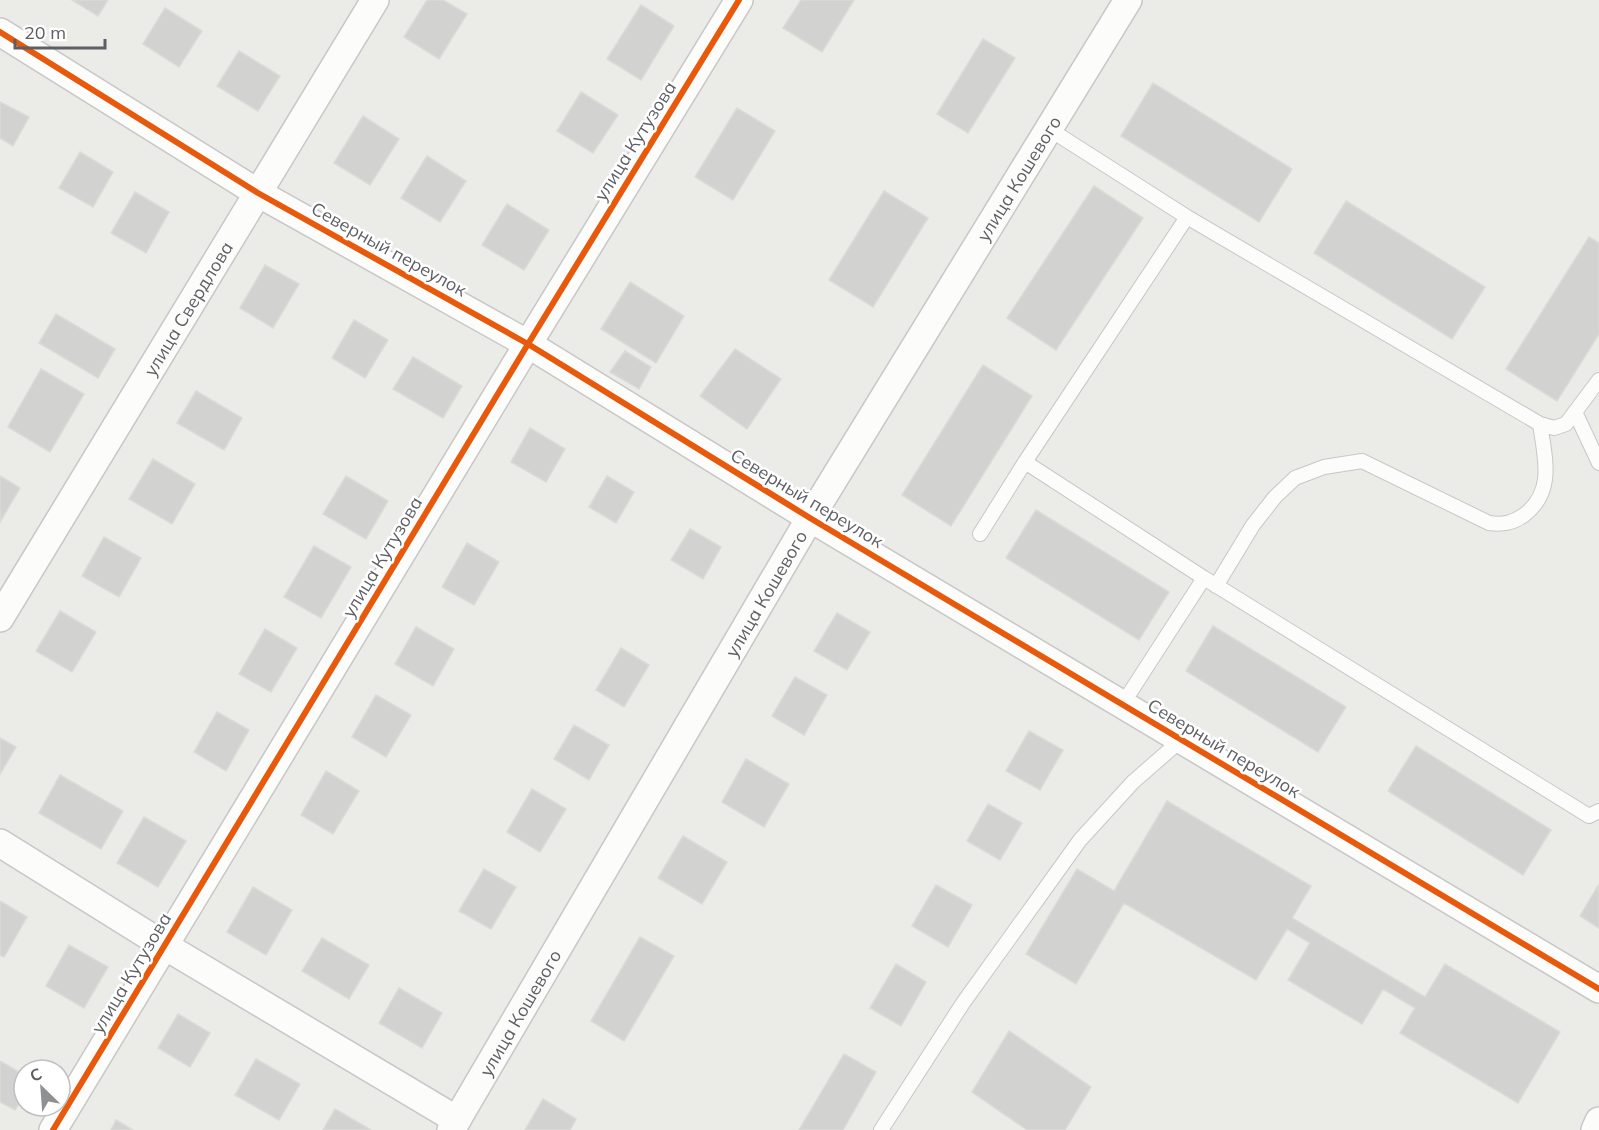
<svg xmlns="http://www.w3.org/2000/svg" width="1599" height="1130" viewBox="0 0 1599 1130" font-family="Mulish,sans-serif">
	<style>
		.building { fill: #d2d2d0; stroke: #dadad6; stroke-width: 1.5 }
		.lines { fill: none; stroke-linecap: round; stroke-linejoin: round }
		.lane-casing { stroke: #c7c7c7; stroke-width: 16 }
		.street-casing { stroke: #c7c7c7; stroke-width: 30 }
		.lane { stroke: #fcfcfb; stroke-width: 14 }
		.street { stroke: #fcfcfb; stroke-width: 27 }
		.cycleway-casing { stroke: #fff; stroke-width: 10 }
		.cycleway { stroke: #e8590c; stroke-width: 6 }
		.labels { text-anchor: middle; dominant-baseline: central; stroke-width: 5; stroke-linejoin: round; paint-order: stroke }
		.street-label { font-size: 18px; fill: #5d5f64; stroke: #fff }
	</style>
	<rect width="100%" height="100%" fill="#ebebe7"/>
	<!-- building -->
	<path class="building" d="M72,0H108L98,16Z
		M427,0H443L467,14L439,59L404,37Z
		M801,0H854L822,52L783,28Z
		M641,5L674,26L641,80L607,59Z
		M165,8L202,31L179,67L143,44Z
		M983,39L1015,58L968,133L937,114Z
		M239,51L280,76L258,111L217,86Z
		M1153,83L1292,169L1259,222L1121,136Z
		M581,92L618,115L593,153L557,131Z
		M0,102L29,117L13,146L0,138Z
		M737,108L775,131L733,200L695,177Z
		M363,116L399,139L370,185L334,163Z
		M80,152L113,172L93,207L59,188Z
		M427,156L466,181L440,222L401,198Z
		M1094,186L1143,218L1056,350L1007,318Z
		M884,191L928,218L873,307L829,280Z
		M135,192L169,212L146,253L111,233Z
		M1346,201L1485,287L1452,339L1314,253Z
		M507,204L549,230L524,270L482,245Z
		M1589,237L1599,243V334L1557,401L1506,369Z
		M265,265L299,284L273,328L240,308Z
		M630,282L684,316L656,363L601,329Z
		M56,314L115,349L98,378L39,343Z
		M354,320L388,340L365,378L332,358Z
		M735,349L781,379L747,429L700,396Z
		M625,351L651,367L639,389L610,372Z
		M413,357L462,386L443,418L393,389Z
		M983,365L1032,396L951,526L902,495Z
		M41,369L84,394L50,452L8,427Z
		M196,391L242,418L224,450L177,423Z
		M530,428L565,449L546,482L511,462Z
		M153,459L195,484L172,524L129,499Z
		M0,476L20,488L0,522Z
		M346,476L388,501L366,539L323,514Z
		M607,476L634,492L616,523L589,507Z
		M1036,510L1169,592L1139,640L1006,558Z
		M690,529L721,547L703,579L671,560Z
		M104,537L141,558L119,597L82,576Z
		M467,543L499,562L474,605L442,587Z
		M314,546L351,567L321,618L284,597Z
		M60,611L96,632L72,672L36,651Z
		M837,613L870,632L847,670L814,651Z
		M1213,626L1346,707L1318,752L1186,671Z
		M416,627L454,649L433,686L395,664Z
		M265,629L297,648L271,692L239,674Z
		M621,648L649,665L624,707L596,690Z
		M795,677L827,695L804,735L772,716Z
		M376,695L411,715L386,757L352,737Z
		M217,712L249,730L226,771L194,752Z
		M574,725L609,745L589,780L554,759Z
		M1029,731L1063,750L1040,790L1006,771Z
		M0,738L16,747L0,774Z
		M1416,746L1551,830L1523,875L1388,791Z
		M746,759L789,784L764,827L722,802Z
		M326,771L359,791L333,834L301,815Z
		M60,775L123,811L101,849L39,813Z
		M532,789L566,809L540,852L507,832Z
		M1167,801L1311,886L1292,918L1425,997L1445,964L1560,1032L1518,1103L1400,1033L1415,1008L1383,989L1362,1024L1288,980L1310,943L1287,929L1256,980L1124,903L1076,984L1026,954L1077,869L1114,891Z
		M988,804L1022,823L1000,860L967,841Z
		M144,817L186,841L158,887L117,863Z
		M683,836L727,862L702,904L658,878Z
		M484,869L516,887L491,929L459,911Z
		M1599,884V928L1580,916Z
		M936,885L972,905L948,947L912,926Z
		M253,887L292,910L266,955L227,932Z
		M0,901L27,917L4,957L0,955Z
		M640,937L674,956L624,1041L591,1021Z
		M322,938L369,965L349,999L302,971Z
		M69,945L108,967L84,1008L46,986Z
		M896,964L926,982L901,1026L870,1008Z
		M399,988L442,1013L422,1048L379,1023Z
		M178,1014L210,1033L190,1067L158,1048Z
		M1009,1031L1091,1087L1065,1130H1027L972,1092Z
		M844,1054L876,1072L843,1130H799Z
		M256,1059L300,1084L279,1120L235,1095Z
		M0,1061L24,1075V1095L15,1110L0,1102Z
		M543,1099L576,1119L570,1130H525Z
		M335,1109L371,1130H323Z
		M116,1120L133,1130H111Z"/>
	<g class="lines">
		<defs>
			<path id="lane" d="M1187,217L1540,424L1554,428L1566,424L1599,380
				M1575,412L1599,463
				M1025,462L1187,217L1049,129
				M980,534L1025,462L1204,578
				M1216,586L1253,525L1275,497L1295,478L1324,467L1362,461L1489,523C1503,525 1513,523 1524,515C1555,492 1545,458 1540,424
				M1122,705L1204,578L1589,816L1599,811
				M881,1130L963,1003L1080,840L1133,782L1181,740"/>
			<g id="street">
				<path d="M0,32L258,193L528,344L810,518L1599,989"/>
				<path id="s1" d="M0,618L375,0"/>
				<path d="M0,843L165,946L457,1120"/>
				<path d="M53,1130L528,344L739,0"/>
				<path id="s2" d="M451,1130L810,518L1128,0"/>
				<path d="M1595,1130L1599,1121"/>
			</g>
		</defs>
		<!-- lane casing -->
		<use href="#lane" class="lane-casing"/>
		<!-- street casing -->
		<use href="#street" class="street-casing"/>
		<!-- lane -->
		<use href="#lane" class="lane"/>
		<!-- street -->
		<use href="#street" class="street"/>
		<defs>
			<path id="cycleway" d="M0,32L258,193L528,344L810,518L1599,989
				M53,1130L528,344L739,0"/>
		</defs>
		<!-- cycleway casing -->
		<use href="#cycleway" class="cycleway-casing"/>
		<!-- cycleway -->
		<use href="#cycleway" class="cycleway"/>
	</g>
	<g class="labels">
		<!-- street labels -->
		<g class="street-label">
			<text transform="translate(635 141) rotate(-58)">улица Кутузова</text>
			<text stroke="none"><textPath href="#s2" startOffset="1108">улица Кошевого</textPath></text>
			<text transform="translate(389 249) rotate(29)">Северный переулок</text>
			<text stroke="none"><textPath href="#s1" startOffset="362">улица Свердлова</textPath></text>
			<text transform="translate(807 498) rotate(31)">Северный переулок</text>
			<text transform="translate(382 557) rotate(-59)">улица Кутузова</text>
			<text stroke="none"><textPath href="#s2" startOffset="622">улица Кошевого</textPath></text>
			<text transform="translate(1224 748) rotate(31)">Северный переулок</text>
			<text transform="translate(131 973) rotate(-59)">улица Кутузова</text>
			<text stroke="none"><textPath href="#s2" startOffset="136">улица Кошевого</textPath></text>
		</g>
	</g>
	<!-- north arrow -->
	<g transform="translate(42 1088) rotate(335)"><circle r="28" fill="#ffffff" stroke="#bebfc1" stroke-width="1.5"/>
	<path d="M0-4.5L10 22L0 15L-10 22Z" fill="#8f9092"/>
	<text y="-9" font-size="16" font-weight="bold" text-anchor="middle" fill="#5d5f64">С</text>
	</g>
	<!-- scale -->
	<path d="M15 39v9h90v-9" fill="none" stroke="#5d5f64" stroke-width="3"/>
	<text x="24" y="39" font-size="18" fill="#5d5f64" stroke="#ffffff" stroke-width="4.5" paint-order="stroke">20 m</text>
</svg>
